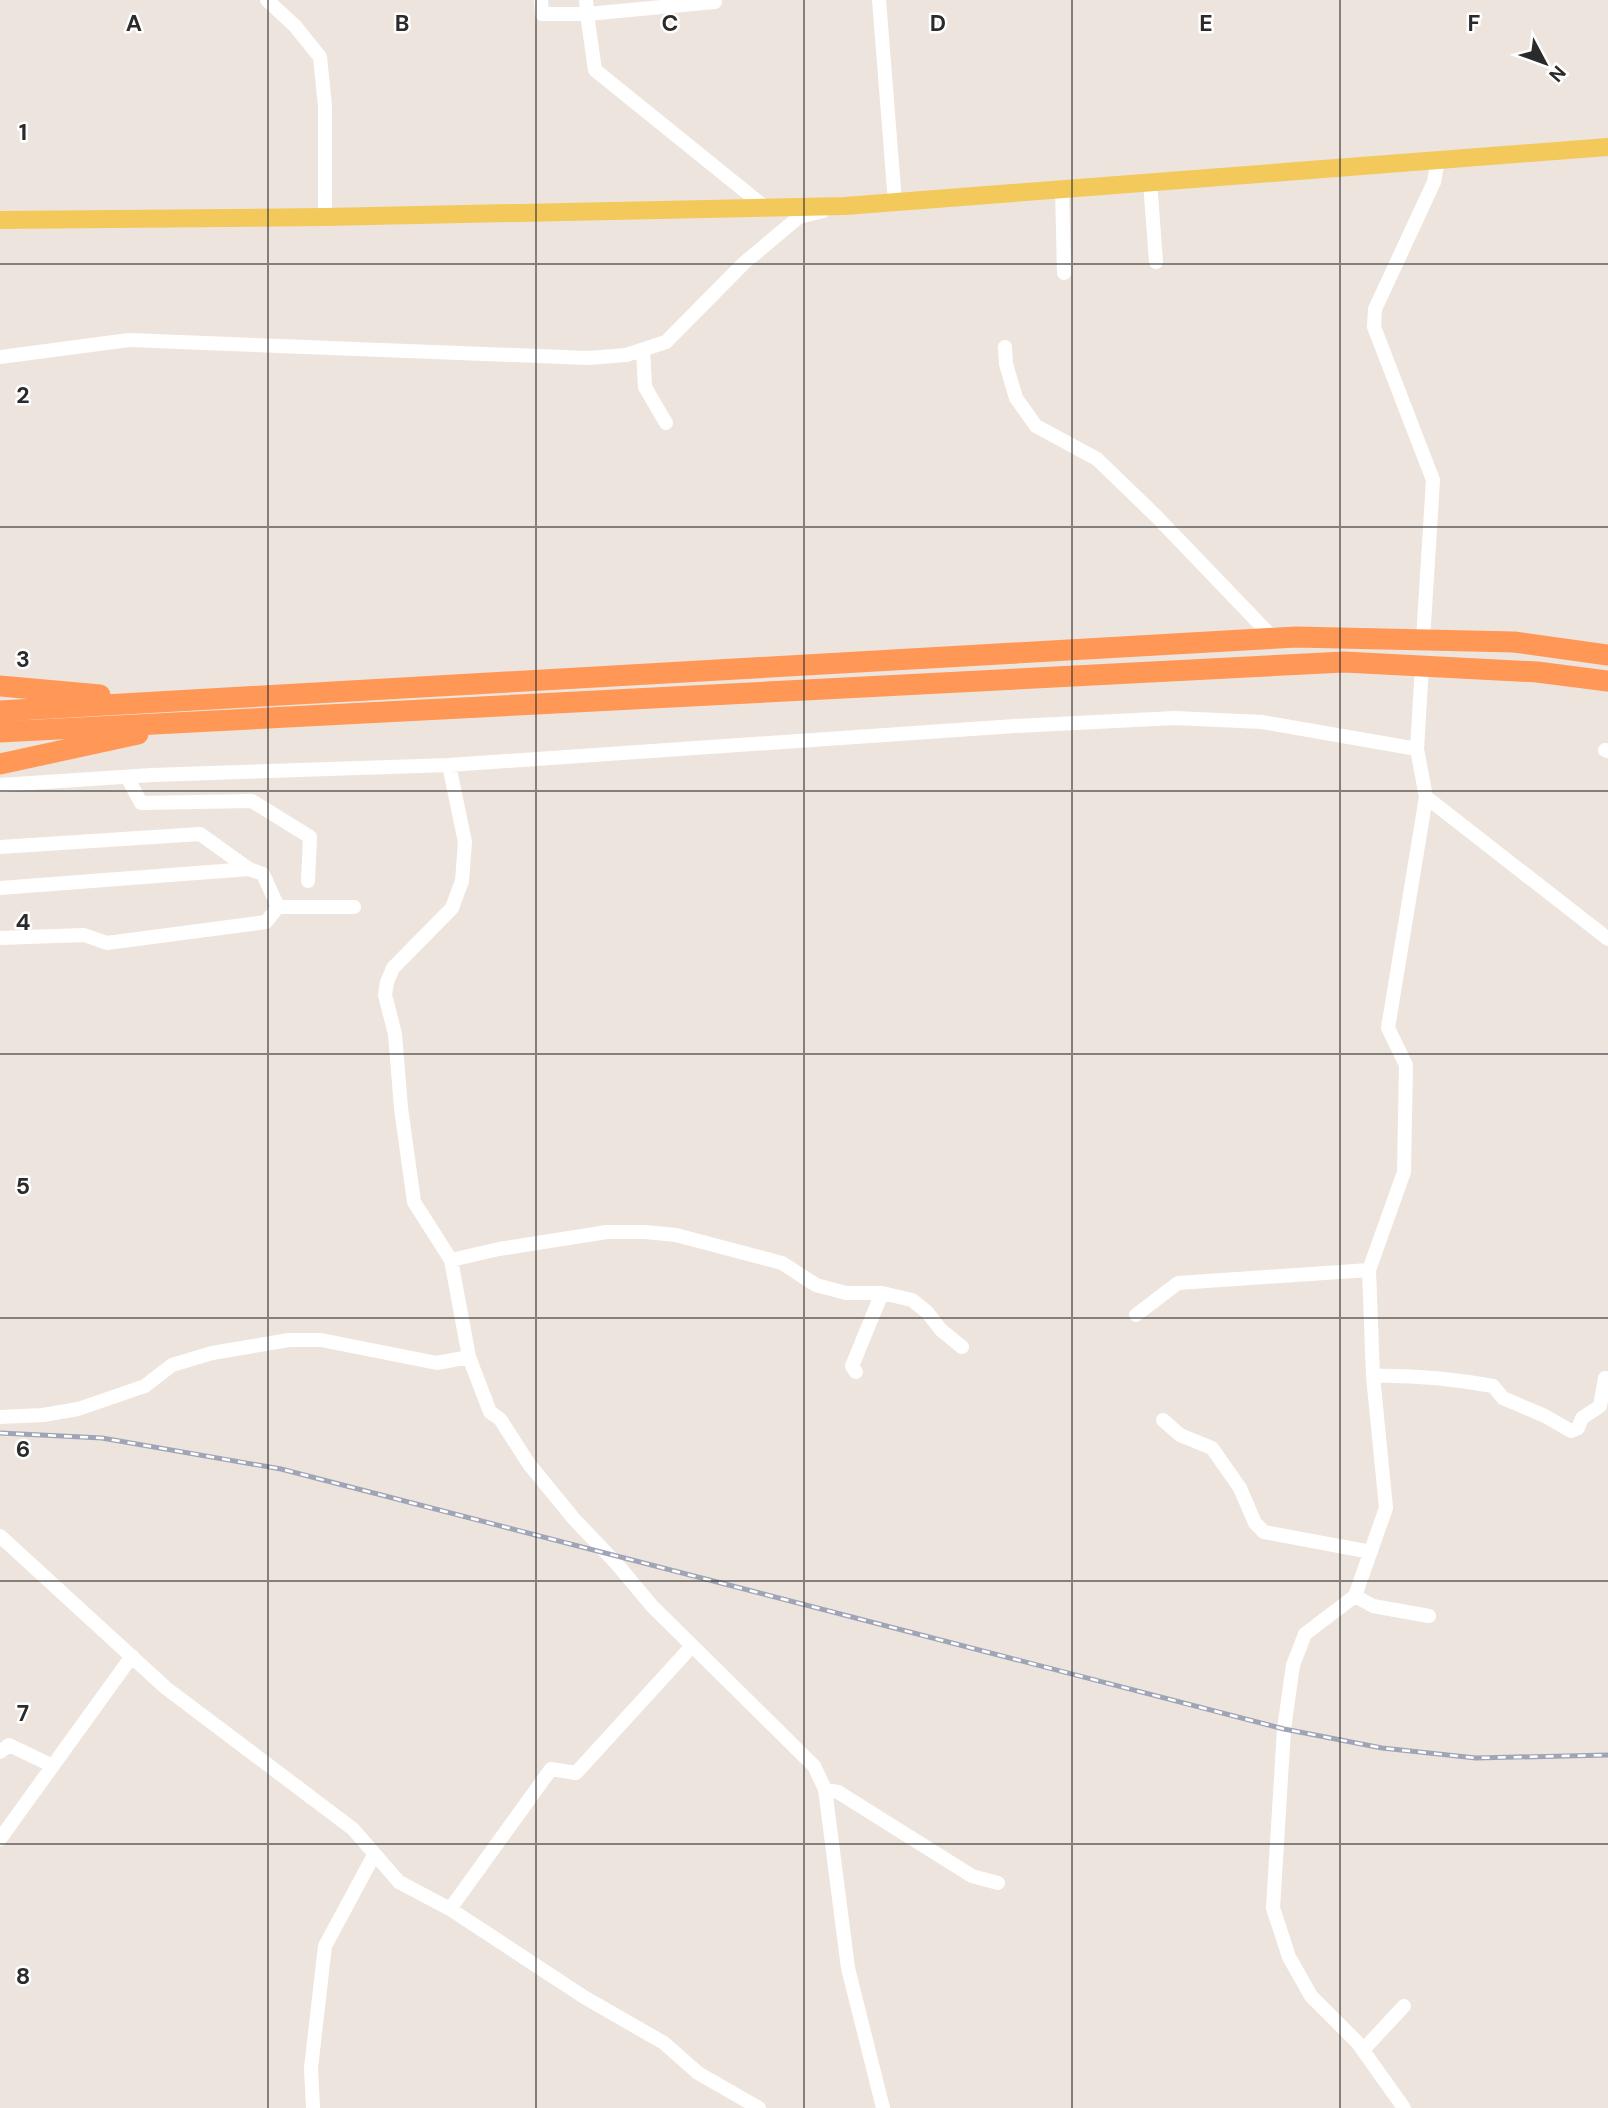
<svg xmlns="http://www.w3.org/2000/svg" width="1608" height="2108" viewBox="0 0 1608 2108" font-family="'DM Sans',sans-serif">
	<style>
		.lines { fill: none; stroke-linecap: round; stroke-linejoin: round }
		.minor { stroke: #fff; stroke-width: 14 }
		.major { stroke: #f3c95c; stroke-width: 18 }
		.highway { stroke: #ff9756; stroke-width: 21 }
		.rail-casing { stroke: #9fa4b6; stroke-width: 5 }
		.rail { stroke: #fff; stroke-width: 2.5; stroke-dasharray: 8; stroke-linecap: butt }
		.grid { fill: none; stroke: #2b2b2b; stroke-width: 2; stroke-opacity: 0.55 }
		.grid-label { font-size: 23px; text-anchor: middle; font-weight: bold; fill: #2b2b2b; stroke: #fff; stroke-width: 5; stroke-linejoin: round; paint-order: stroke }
	</style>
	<rect width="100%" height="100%" fill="#ede5dd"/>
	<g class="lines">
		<!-- minor -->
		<path class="minor" d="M267,0L295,26L320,57L325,106V217
			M541,0L542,14H587L595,70L766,208
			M586,0L587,14L715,2
			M879,0L895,202
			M1150,181L1156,262
			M1062,188L1064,273
			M1005,347L1006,364L1016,398L1036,426L1097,459L1156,516L1273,638
			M643,350L645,387L666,423
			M0,357L129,340L588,358L626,355L666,342L744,263L799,217L823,211
			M1423,640L1433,480L1374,327L1375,309L1434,182L1438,159
			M1605,750L1608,751
			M449,765L465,842L462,881L452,908L393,968L387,982L385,995L395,1034L401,1108L414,1202L451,1260L469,1357L490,1412L500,1419L529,1464L574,1519L616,1563L652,1606L814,1766L825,1789L848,1968L883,2108
			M127,777L141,803L252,801L310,837L308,881
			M0,785L152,775L449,765L1015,726L1175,718L1262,722L1417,749
			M1426,797L1608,939
			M0,847L200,834L249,869L263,874L278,907H354
			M0,888L249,869
			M0,938L84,935L107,943L266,922L278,907
			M451,1260L499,1249L607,1232H645L676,1235L782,1263L816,1285L846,1293H882L912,1300L927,1312L941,1330L962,1347
			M1136,1315L1178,1283L1369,1270
			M856,1372L852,1366L882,1293
			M1373,1376C1414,1375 1453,1379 1493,1386L1503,1398L1545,1416L1571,1431L1578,1428L1582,1418L1600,1406L1605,1378L1608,1379
			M0,1417L43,1415L78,1409L145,1386L172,1365L212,1353L289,1340H321L437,1363L469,1357
			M1163,1420L1180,1435L1212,1448L1240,1488L1255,1523L1264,1532L1371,1552
			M0,1536L166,1688L353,1829L399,1882L450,1909L584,1997L664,2043L698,2073L759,2108
			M1355,1596L1373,1606L1429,1616
			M0,1752L9,1745L53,1766
			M825,1789L838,1792L972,1876L998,1883
			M0,1839L132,1656
			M450,1909L551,1769L576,1773L692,1646
			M1363,2050L1404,2006
			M313,2108L311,2068L325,1946L374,1855
			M1404,2108L1357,2042L1311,1996L1289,1957L1273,1908L1284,1729L1293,1665L1305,1634L1355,1596L1386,1508L1373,1376L1369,1270L1404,1172L1406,1065L1388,1028L1426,797L1417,749L1422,666"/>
		<!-- major -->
		<path class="major" d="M0,220L325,217L845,206L1608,147"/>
		<!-- highway -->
		<path class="highway" d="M0,686L100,695
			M0,711L1296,637L1514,642L1608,655
			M0,732L1344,662L1537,672L1608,681
			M0,764L138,734"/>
		<defs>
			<path id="rail" d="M0,1433L102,1438L281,1469L1284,1729L1382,1748L1476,1758L1608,1755"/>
		</defs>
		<!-- rail casing -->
		<use href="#rail" class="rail-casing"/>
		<!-- rail -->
		<use href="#rail" class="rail"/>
	</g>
	<!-- grid -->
	<path class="grid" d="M268,0V2108M536,0V2108M804,0V2108M1072,0V2108M1340,0V2108M0,264H1608M0,527H1608M0,791H1608M0,1054H1608M0,1318H1608M0,1581H1608M0,1844H1608"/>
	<g class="grid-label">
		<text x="134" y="31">A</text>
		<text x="402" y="31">B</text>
		<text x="670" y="31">C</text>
		<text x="938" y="31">D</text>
		<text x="1206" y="31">E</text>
		<text x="1474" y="31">F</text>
		<text x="23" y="140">1</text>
		<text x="23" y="403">2</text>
		<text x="23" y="667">3</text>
		<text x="23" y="930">4</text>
		<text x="23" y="1194">5</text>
		<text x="23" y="1457">6</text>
		<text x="23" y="1721">7</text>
		<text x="23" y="1984">8</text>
	</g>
	<!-- north arrow -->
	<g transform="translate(1545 63) rotate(131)" stroke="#ffffff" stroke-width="5" paint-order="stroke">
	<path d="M0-5L12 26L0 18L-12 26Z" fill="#2b2b2b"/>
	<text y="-10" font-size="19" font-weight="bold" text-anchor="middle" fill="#2b2b2b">N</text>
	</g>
</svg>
